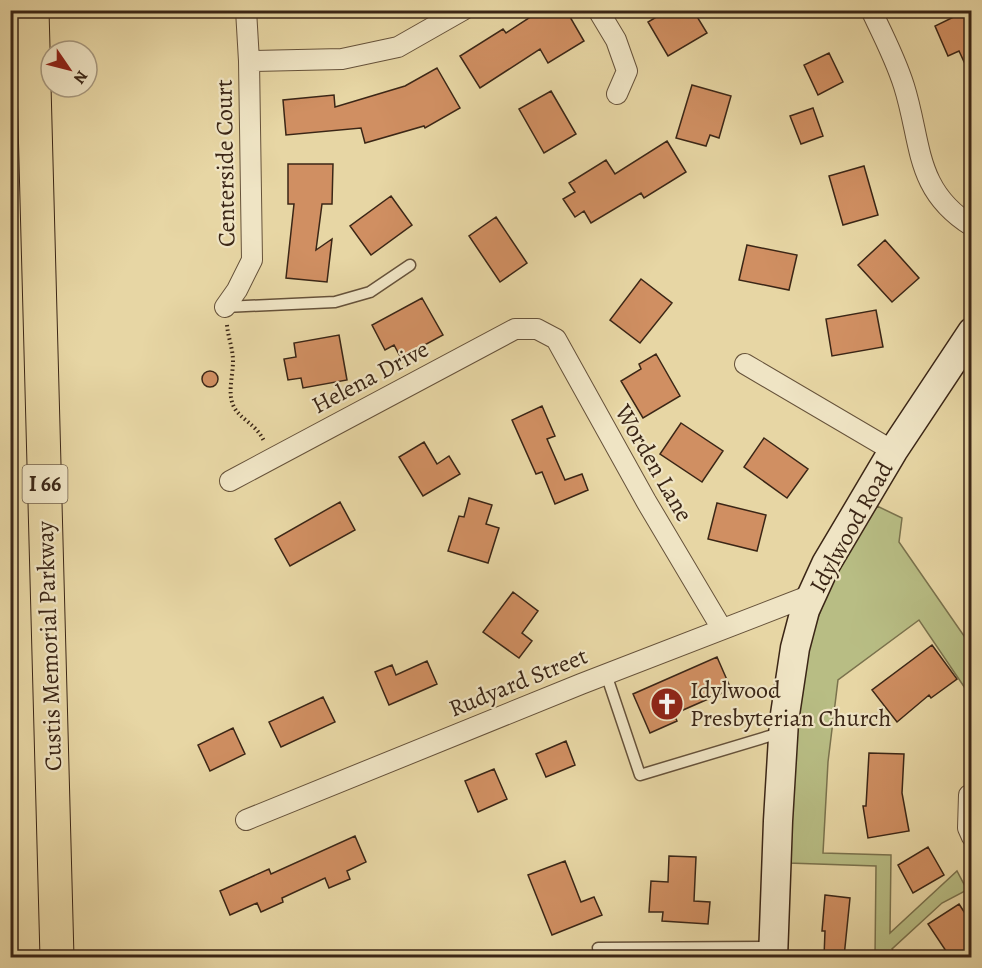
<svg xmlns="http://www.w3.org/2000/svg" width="982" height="968" viewBox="0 0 982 968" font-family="Alegreya,serif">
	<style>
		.green { fill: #b8bd84; stroke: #7a724d; stroke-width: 1.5 }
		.building { fill: #d08f62; stroke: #3b2616; stroke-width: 1.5 }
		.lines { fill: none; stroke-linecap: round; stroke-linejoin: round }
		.service-casing { stroke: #66523a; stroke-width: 13 }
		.minor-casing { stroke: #66523a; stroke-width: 22 }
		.secondary-casing { stroke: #3b2616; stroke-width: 31 }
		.motorway-casing { stroke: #3b2616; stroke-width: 35 }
		.path { stroke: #3b2616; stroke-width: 4; stroke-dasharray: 1.5 3; stroke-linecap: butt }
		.service { stroke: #efe4c4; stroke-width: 10 }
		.minor { stroke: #efe4c4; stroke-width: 20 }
		.secondary { stroke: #efe4c4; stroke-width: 28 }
		.motorway { stroke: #e7d6a4; stroke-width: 33 }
		.labels { text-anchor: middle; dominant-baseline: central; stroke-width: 4.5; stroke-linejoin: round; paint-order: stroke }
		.shield { fill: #efe4c4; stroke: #715f4a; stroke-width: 1.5 }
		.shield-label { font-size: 22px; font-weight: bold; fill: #3b2616 }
		.street-label { font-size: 24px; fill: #3b2616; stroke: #efe4c4 }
		.poi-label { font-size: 24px; fill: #3b2616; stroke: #efe4c4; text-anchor: start }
	</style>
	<rect width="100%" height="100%" fill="#e7d6a4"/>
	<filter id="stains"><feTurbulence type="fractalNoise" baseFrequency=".00333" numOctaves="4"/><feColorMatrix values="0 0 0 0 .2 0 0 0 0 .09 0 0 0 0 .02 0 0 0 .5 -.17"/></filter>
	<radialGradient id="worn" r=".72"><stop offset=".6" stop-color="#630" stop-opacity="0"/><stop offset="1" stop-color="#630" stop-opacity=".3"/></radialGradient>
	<!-- green -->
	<path class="green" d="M877,506L902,518L899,542L971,646V697L919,620L838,680L828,762L823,853L891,855L890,933L957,871L967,890L942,903L892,949L897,957H875L876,866L788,863L801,680L813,632L831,581Z"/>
	<!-- building -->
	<path class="building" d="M541,10H566L584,41L548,63L540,49L480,88L460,56L503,29L506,33Z
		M668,10H693L707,33L668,56L648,22Z
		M968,10H972V79L959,51L948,56L935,26Z
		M829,53L843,82L818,95L804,65Z
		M437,68L460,108L425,128L424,126L365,143L361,128L286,135L283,100L334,95L335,107L405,86Z
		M692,85L731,96L719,138L710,135L706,146L676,138Z
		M551,91L576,134L544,153L519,109Z
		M813,108L823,136L801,144L790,116Z
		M667,141L686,172L644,198L641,193L591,223L584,211L575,217L563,199L575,192L569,183L606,160L615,174Z
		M288,164H333L332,204H322L316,250L332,239L327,282L286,278L294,204H288Z
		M864,166L878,215L843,225L829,176Z
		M391,196L412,225L371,255L350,226Z
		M496,217L527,263L500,282L469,236Z
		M885,240L919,278L892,302L858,265Z
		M747,245L797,255L789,290L739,280Z
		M641,279L672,303L640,343L610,320Z
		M422,298L443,335L401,358L394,345L385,350L372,325Z
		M876,310L883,347L832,356L826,319Z
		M339,335L347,380L303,388L301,378L288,380L284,359L296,357L294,343Z
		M656,354L680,396L643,418L621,381L641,369L639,364Z
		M202 379a8 8 0 1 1 16 0a8 8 0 1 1-16 0Z
		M542,406L555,436L547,439L565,480L582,474L588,490L555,504L542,472L536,474L512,420Z
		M681,423L723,451L702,482L660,454Z
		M764,438L808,469L787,498L744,467Z
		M424,442L437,464L449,456L460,474L423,496L399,457Z
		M469,498L492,505L486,524L499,528L488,563L448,551L459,516L464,517Z
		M340,502L355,530L290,566L275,539Z
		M717,503L766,515L757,551L708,539Z
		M513,592L538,611L522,633L532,641L519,658L483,632Z
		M932,645L957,679L931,698L929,695L897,722L872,690Z
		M717,657L731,689L674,714L677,721L650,733L633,694Z
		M427,661L437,684L389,705L375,672L392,665L396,675Z
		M323,697L335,722L281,747L269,722Z
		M233,728L245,754L210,771L198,745Z
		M566,741L575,765L546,777L536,754Z
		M869,753L904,754L902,793L909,831L868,838L863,806H866Z
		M494,769L507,799L478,812L465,781Z
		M355,836L366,862L347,871L350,879L329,888L325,878L282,898L283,902L261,912L257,903L230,915L220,891L269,869L271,874Z
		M928,847L944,875L913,893L898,865Z
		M669,856L696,857L694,901L710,902L708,924L662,921L663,912H649L651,881L668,882Z
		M565,861L581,902L594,897L602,915L552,935L528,875Z
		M825,895L850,898L844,957H824L825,931H822Z
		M959,904L972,924V957H950L928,924Z"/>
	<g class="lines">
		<defs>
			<path id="service" d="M225,307L335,302L370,292L410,265
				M606,674L640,775L783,732
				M598,948L772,947"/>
			<path id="minor" d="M598,10L616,40L627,71L617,94
				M871,10C883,35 896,60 904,86C922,143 914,190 972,226
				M249,61L342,59L398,47L463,10
				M225,307L237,290L252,260L249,61L246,10
				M745,364L893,451
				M230,481L515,329H537L556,339L646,501L722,629
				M969,795L968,828L972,837
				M246,820L581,684L811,595"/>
			<path id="secondary" d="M773,958L778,821L784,721L795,648L805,610L826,564L893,451L972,332"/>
			<path id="motorway" d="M32,10L57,958"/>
		</defs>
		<!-- service casing -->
		<use href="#service" class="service-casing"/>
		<!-- minor casing -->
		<use href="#minor" class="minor-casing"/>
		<!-- secondary casing -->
		<use href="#secondary" class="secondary-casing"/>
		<!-- motorway casing -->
		<use href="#motorway" class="motorway-casing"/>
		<!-- path -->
		<path class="path" d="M227,325C228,337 233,349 233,361C233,376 227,394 234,407C240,419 256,424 264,441"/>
		<!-- service -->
		<use href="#service" class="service"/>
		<!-- minor -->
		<use href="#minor" class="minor"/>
		<!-- secondary -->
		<use href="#secondary" class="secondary"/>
		<!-- motorway -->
		<use href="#motorway" class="motorway"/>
	</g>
	<!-- icons -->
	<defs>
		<symbol id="church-disc" viewBox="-11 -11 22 22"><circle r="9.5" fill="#8f2418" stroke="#efe4c4"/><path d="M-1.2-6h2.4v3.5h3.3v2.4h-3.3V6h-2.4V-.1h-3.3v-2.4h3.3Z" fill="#fff"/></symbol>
	</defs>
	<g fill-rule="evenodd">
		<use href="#church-disc" x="648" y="685" width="38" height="38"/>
	</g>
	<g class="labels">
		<!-- shield labels -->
		<rect class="shield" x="22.5" y="465" width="45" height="38" rx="4.5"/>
		<g class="shield-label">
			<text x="45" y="484">I 66</text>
		</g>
		<!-- street labels -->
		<g class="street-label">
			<text transform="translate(225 163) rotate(-91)">Centerside Court</text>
			<text transform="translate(370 377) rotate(-28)">Helena Drive</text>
			<text transform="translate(654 463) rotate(60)">Worden Lane</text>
			<text transform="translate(851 527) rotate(-61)">Idylwood Road</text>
			<text transform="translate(49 646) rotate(-92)">Custis Memorial Parkway</text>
			<text transform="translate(518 682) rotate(-22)">Rudyard Street</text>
		</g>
		<!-- poi labels -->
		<g class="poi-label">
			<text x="690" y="690">Idylwood<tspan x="690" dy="28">Presbyterian Church</tspan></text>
		</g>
	</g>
	<!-- margin -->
	<rect width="982" height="968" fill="none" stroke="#e7d6a4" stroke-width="36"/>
	<rect x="12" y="12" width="958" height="944" fill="none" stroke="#3b2616" stroke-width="3"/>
	<rect x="18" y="18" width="946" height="932" fill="none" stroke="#3b2616" stroke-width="1.5"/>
	<!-- north arrow -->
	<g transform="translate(69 69) rotate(125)"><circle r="28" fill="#efe4c4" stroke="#a7987e" stroke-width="1.5"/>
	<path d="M0-4.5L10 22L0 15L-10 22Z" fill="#8f2418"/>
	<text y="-9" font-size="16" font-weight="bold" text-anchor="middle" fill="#3b2616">N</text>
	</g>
	<rect width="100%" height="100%" filter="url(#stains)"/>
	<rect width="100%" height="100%" fill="url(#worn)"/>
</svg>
